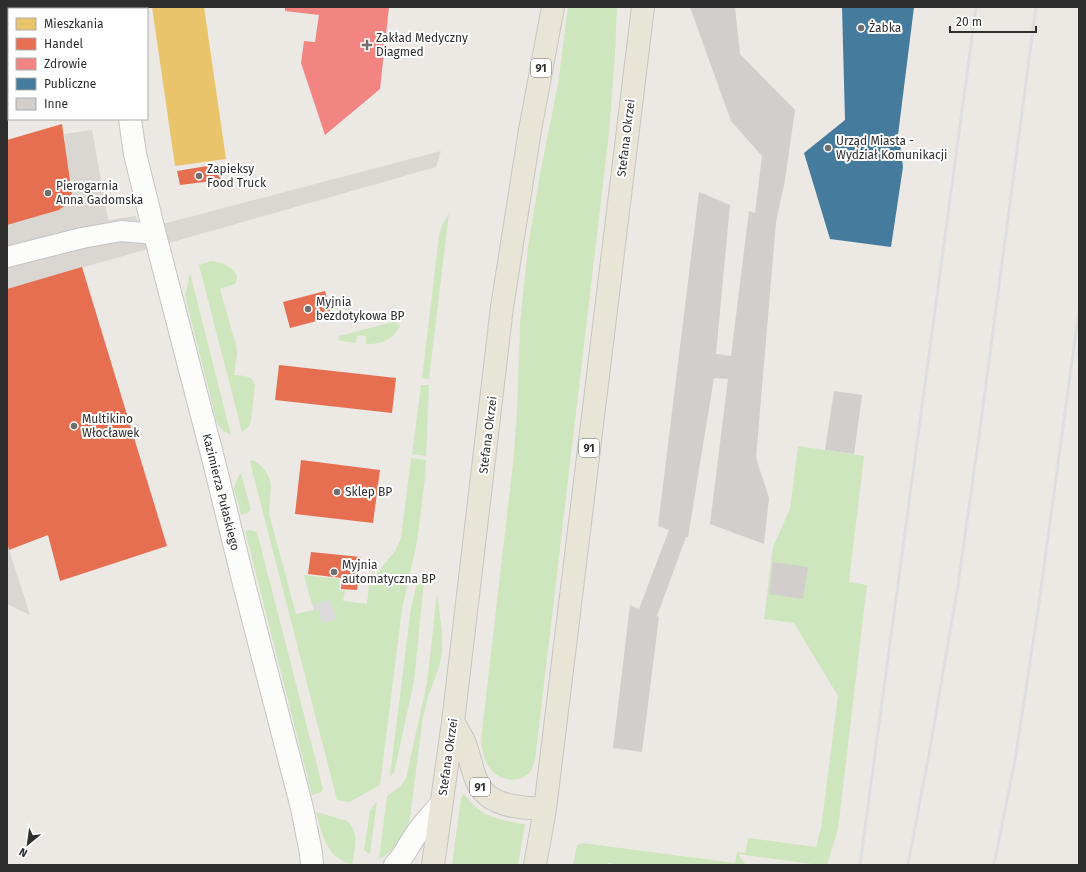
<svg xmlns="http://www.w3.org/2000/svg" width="1086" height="872" viewBox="0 0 1086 872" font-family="'Fira Sans',sans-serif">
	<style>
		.industrial { fill: #dcd9db }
		.green { fill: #cee6be }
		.plaza { fill: #dad6d2 }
		.homes { fill: #e9c46a }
		.shops { fill: #e76f51 }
		.health { fill: #f28482 }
		.public { fill: #457b9d }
		.building { fill: #d1cecb }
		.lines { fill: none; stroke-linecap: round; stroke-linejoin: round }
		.pedestrian-casing { stroke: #c5c4c5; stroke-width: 22 }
		.minor-casing { stroke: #c5c4c5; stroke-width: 24 }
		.primary-casing { stroke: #c6c5c4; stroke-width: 24 }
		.pedestrian { stroke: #fcfcfb; stroke-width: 20 }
		.minor { stroke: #fcfcfb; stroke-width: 22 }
		.primary { stroke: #e8e4d6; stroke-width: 22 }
		.rail { stroke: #dfdfe1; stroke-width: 3 }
		.poi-dot { fill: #706f6e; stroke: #fff; stroke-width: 1.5 }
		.labels { text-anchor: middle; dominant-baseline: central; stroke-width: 4; stroke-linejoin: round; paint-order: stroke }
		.shield { fill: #fff; stroke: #6d6d6d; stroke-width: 1 }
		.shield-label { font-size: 11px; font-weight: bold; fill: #2e2e2e }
		.poi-label { font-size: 12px; fill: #2e2e2e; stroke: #fff; text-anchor: start }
		.street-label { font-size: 12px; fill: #2e2e2e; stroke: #fff }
	</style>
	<rect width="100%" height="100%" fill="#ece8e4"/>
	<!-- industrial -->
	<path class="industrial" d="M331,597L339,623L319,629L312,603Z"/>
	<!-- green -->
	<path class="green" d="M568,7H617L615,54L609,133L535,760C533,765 532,771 528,774C517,784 500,780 491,770C484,761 482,751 481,740L513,463L517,414L520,323L528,247L540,174L558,84Z
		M449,213L429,379L422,378L439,236L442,225Z
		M210,261C221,261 244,270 235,284L220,289L236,345L237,354L234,375C244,376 252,375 255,385L251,421C249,426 247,429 242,432L199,265Z
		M190,273L231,435L223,431L217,423L185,296Z
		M393,322C396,322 398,323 400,326C393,340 380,345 366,344V336L357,335L356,343L341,341L338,340L339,336Z
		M421,385H429L426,456L412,454Z
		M798,446L864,456L849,582L867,585L838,829L827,865H820L738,854L746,865H623L608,863V865H573L577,845L582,843L735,863L737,852L745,853L748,840V839L750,838L816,847L821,828L838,696L794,623L764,619L773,547L790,509Z
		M411,458L426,460L425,478L417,542L402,609L380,785L353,800L349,802L337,800L250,462L252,460H253L260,465L264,469L268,475L270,480L271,486L269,514L296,614L318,609L322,623L336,619L330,600L312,605L304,575L340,579L339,590L345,591L343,601L367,604L370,577L376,574L379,571L395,551L401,538Z
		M241,473L251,510L247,513L241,515L234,489L237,479Z
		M251,530L257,532L323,789L321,792L312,795L245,531Z
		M418,579L424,581L414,681L394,773L390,776L409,623L411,608Z
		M437,593L442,631V652L439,667L429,694L423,717L410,818C405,837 396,850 379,859L387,796L401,786L406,778L427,683Z
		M463,795H465C482,818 497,819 523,824L525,825L518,865H452L461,798Z
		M377,801L370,854L364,850L370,811Z
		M316,812L347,821C360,832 355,849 352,864C326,859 322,833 316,812Z"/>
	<!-- plaza -->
	<path class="plaza" d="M92,130L107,214L109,220L136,216L140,230L441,151L436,167L7,289V225L59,210L67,204L70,200L72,192L64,134Z
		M7,544L25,599L30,615L7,604Z"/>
	<!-- homes -->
	<path class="homes" d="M152,7H204L226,159L175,166Z"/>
	<!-- shops -->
	<path class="shops" d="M62,124L71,187L72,192L70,200L67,204L59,210L7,225V140Z
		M219,164L221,180L180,185L177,171Z
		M82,267L167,546L60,581L48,535L9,550L7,542V289Z
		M325,291L332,317L290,328L283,302Z
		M279,365L396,378L392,413L275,400Z
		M301,460L380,470L373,523L295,514Z
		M311,552L361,557L357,590L341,589L342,578L308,574Z"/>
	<!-- health -->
	<path class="health" d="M285,7H389L380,89L325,135L301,63L304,41L315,42L319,15L285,11Z"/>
	<!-- public -->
	<path class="public" d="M842,7H914L898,135L899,136L903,167L891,247L830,239L804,153L845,120Z"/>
	<!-- building -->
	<path class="building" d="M690,7H735L740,54L795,110L785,180L776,222L756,458L769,498L764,544L710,524L728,379L714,378L688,537H686L657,616L659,617L642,752L613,748L630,605L639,609L669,530L658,526L699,192L730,205L716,354L731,356L749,211L755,213L762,156L731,121Z
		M834,391L862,395L854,454L825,450Z
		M773,562L808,567L803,599L769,594Z"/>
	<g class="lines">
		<defs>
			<path id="pedestrian" d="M7,257L82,238L121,231L155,234"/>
			<path id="minor" d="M113,7L114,9
				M130,119L135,154L153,227L213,458L244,584L302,808L311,853L312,865
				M395,865C404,857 408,846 415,836C422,825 432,815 441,804"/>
			<path id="primary" d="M453,722C457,729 462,736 465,744C474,766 472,792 499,802C513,808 530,808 545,809
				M433,865L453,722L502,307L530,130L553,7
				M535,865L545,809L643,7"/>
		</defs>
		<!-- pedestrian casing -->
		<use href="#pedestrian" class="pedestrian-casing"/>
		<!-- minor casing -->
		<use href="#minor" class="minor-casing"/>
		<!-- primary casing -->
		<use href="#primary" class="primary-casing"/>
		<!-- pedestrian -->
		<use href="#pedestrian" class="pedestrian"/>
		<!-- minor -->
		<use href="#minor" class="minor"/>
		<!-- primary -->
		<use href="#primary" class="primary"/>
		<!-- rail -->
		<path class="rail" d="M860,865L976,7
			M908,865L931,743L958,585L980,429L1036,7
			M994,865L1015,760L1039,603L1079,310"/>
	</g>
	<!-- markers -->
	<g class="poi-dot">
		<circle cx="861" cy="28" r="4"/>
		<path d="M365 39h4v4h4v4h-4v4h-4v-4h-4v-4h4z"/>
		<circle cx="828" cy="148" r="4"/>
		<circle cx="199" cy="176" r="4"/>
		<circle cx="48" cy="193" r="4"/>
		<circle cx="308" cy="309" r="4"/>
		<circle cx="74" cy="426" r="4"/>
		<circle cx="337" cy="492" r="4"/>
		<circle cx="334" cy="572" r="4"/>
	</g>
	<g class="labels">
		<!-- shield labels -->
		<g class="shield">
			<rect x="531" y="59" width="20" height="18" rx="3"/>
			<rect x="579" y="439" width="20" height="18" rx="3"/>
			<rect x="470" y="778" width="20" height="18" rx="3"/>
		</g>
		<g class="shield-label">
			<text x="541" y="68">91</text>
			<text x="589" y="448">91</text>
			<text x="480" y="787">91</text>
		</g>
		<!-- poi labels -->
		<g class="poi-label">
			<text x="869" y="28">Żabka</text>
			<text x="376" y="38">Zakład Medyczny<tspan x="376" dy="14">Diagmed</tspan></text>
			<text x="836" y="141">Urząd Miasta -<tspan x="836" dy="14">Wydział Komunikacji</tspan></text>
			<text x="207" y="169">Zapieksy<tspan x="207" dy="14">Food Truck</tspan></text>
			<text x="56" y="186">Pierogarnia<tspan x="56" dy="14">Anna Gadomska</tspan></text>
			<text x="316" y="302">Myjnia<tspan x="316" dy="14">bezdotykowa BP</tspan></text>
			<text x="82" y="419">Multikino<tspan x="82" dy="14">Włocławek</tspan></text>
			<text x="345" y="492">Sklep BP</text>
			<text x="342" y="565">Myjnia<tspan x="342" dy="14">automatyczna BP</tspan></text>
		</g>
		<!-- street labels -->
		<g class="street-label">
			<text transform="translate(626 138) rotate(-83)">Stefana Okrzei</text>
			<text transform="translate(488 435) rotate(-83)">Stefana Okrzei</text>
			<text transform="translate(221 492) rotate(76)">Kazimierza Pułaskiego</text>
			<text transform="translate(448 757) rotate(-82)">Stefana Okrzei</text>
		</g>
	</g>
	<!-- border -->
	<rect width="1086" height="872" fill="none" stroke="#2e2e2e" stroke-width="16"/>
	<!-- legend -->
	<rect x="8" y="8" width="140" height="112" fill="#ffffff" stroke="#ababab"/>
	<rect x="16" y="18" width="20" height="12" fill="#e9c46a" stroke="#ababab"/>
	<text x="44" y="28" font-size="12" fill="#2e2e2e">Mieszkania</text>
	<rect x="16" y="38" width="20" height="12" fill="#e76f51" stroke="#ababab"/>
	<text x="44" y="48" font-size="12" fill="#2e2e2e">Handel</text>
	<rect x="16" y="58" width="20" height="12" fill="#f28482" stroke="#ababab"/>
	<text x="44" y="68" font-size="12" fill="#2e2e2e">Zdrowie</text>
	<rect x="16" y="78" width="20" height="12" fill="#457b9d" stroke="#ababab"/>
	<text x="44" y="88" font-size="12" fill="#2e2e2e">Publiczne</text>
	<rect x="16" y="98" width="20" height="12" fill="#d1cecb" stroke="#ababab"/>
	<text x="44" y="108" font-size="12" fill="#2e2e2e">Inne</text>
	<!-- north arrow -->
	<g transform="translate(28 844) rotate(209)" stroke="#ffffff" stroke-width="3" paint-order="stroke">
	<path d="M0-3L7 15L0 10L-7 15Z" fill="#2e2e2e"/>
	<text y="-6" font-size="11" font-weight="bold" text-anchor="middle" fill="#2e2e2e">N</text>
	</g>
	<!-- scale -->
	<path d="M950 26v6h86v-6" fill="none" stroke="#2e2e2e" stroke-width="2"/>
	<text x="956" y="26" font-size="12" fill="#2e2e2e" stroke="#ffffff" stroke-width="3" paint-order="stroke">20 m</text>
</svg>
